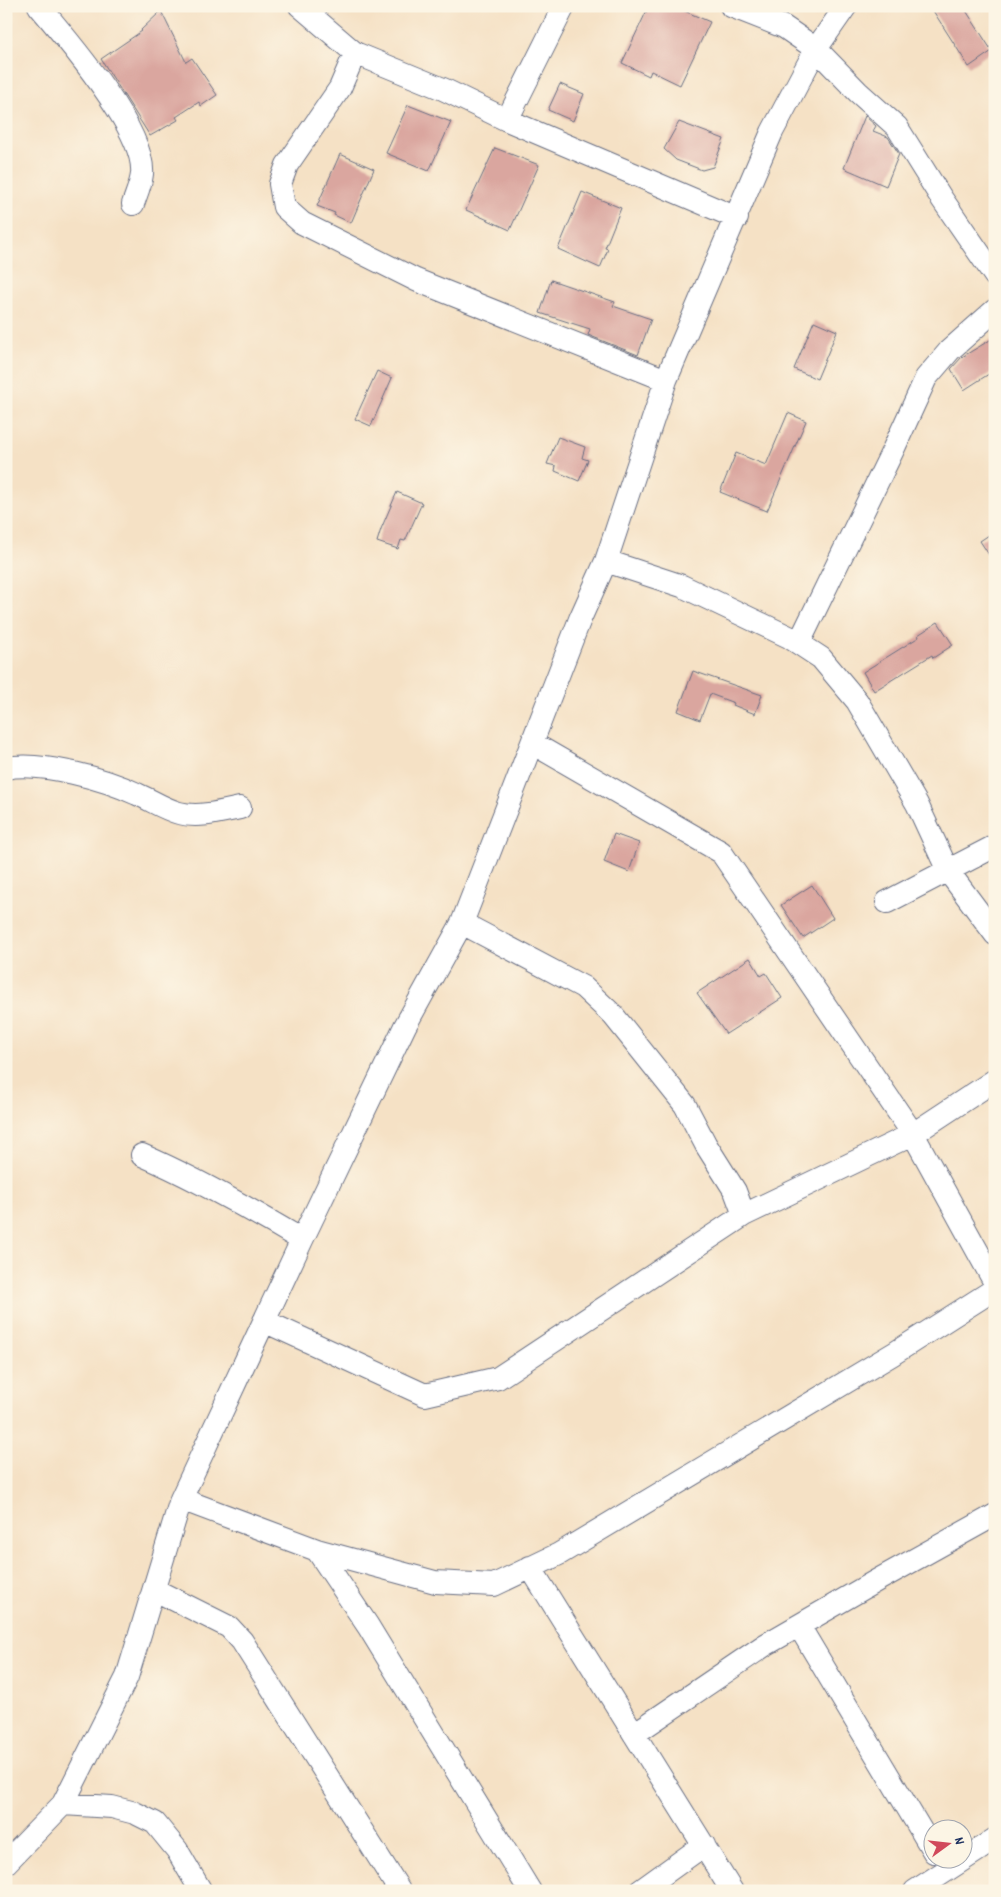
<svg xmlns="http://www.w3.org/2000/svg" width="1001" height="1897" viewBox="0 0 1001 1897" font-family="Dekko,sans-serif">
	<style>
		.building { fill: #daa69f }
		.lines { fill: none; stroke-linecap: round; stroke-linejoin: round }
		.minor-casing { stroke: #676d82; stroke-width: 24 }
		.minor { stroke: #fff; stroke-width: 22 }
	</style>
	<rect width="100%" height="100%" fill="#fcf5e5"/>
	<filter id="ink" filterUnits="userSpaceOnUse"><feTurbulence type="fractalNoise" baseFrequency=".02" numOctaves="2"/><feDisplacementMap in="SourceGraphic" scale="10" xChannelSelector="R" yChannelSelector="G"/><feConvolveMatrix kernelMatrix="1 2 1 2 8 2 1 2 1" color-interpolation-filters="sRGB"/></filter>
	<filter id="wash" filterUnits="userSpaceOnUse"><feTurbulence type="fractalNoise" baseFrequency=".0096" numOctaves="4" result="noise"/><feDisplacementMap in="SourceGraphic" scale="20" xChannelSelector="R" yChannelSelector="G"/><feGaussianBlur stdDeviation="1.12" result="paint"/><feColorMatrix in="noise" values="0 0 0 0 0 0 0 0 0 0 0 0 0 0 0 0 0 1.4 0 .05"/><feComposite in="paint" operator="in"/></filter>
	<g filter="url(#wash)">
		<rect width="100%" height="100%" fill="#f5e1c5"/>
		<g id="blocks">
			<!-- building -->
			<path class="building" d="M649,6H673L710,22L680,85L651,71L649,76L622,63Z
				M930,6H963L992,51L969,67Z
				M161,11L186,62L192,58L217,95L201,106L199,102L176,117L178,120L150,136L101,59L142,31L141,30Z
				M560,84L584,94L573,121L548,110Z
				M408,105L451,122L429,171L386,153Z
				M865,116L876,126L873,131L888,137L899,154L886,186L844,168Z
				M679,122L724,139L713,167L702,170L676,160L664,149Z
				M495,148L539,165L510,230L466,210Z
				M340,154L374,169L351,223L334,215L335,213L317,206Z
				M582,192L621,208L605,248L608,249L600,268L558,249Z
				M551,280L615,302L613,306L651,319L638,355L588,335L590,329L540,313Z
				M814,321L837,331L817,379L794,369Z
				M995,337V370L964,390L951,369L962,357Z
				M377,371L392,378L371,426L355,419Z
				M788,413L806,421L767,511L720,492L736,453L766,465Z
				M558,437L585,447L582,458L588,460L579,481L555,471L556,466L547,464Z
				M397,492L422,503L405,541L401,540L398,549L377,542L381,529Z
				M995,531V564L980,541Z
				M938,622L953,645L933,658L932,655L874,691L863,672L919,637L918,635Z
				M693,671L762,695L755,714L733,705L734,703L710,694L700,720L678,711Z
				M614,834L639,843L629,872L604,862Z
				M812,885L833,918L803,938L781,905Z
				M750,958L761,976L766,973L782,998L726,1034L697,993Z"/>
		</g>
	</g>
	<g filter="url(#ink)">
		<use href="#blocks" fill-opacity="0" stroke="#676d82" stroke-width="1"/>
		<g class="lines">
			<defs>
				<path id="minor" d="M39,6C67,39 146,131 142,174C141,184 136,195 133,204
					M300,6L355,53L443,89L507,120L737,218
					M731,6L784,27L816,49L858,92L897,127L942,199L995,276
					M355,53L340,88L287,165L280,184L284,207L302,223L416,280L666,380
					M507,120L564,6
					M606,561L682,586L789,637L821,658L857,701L917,804L948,871L995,934
					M799,643L893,450L926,378L950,350L995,310
					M532,743L721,852L913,1134L995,1283
					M6,768C41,761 105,779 137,794C151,800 164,809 179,813C198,818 221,812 240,808
					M887,902L995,846
					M462,923L583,987L613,1015L685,1105L706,1145L735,1191L744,1215
					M142,1155C197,1179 250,1209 302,1240
					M264,1321L425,1395L498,1378L744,1215L913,1134L995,1080
					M181,1499L317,1550L435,1582L494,1585L559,1554L893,1354L995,1289
					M317,1550L368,1626L530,1891
					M530,1567L732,1891
					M155,1590L229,1627L242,1641L400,1891
					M799,1626L934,1852
					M634,1734L765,1645L876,1581L995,1515
					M63,1804L112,1807L135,1813L155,1823L177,1850L201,1891
					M6,1863L63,1804L127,1677L181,1499L302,1240L405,1026L462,923L580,619L606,561L666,380L772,132L816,49L846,6
					M640,1891L704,1845
					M915,1891L995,1839"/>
			</defs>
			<!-- minor casing -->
			<use href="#minor" class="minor-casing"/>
			<!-- minor -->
			<use href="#minor" class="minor"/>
		</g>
	</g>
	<!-- margin -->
	<rect width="1001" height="1897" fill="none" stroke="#fcf5e5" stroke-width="25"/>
	<!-- north arrow -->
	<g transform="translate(948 1844) rotate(75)"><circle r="24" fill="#fcf5e5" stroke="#a2a6af"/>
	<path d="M0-4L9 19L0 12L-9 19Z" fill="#d1495b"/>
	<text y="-8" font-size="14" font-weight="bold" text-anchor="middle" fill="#1b2f5e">N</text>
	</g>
</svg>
